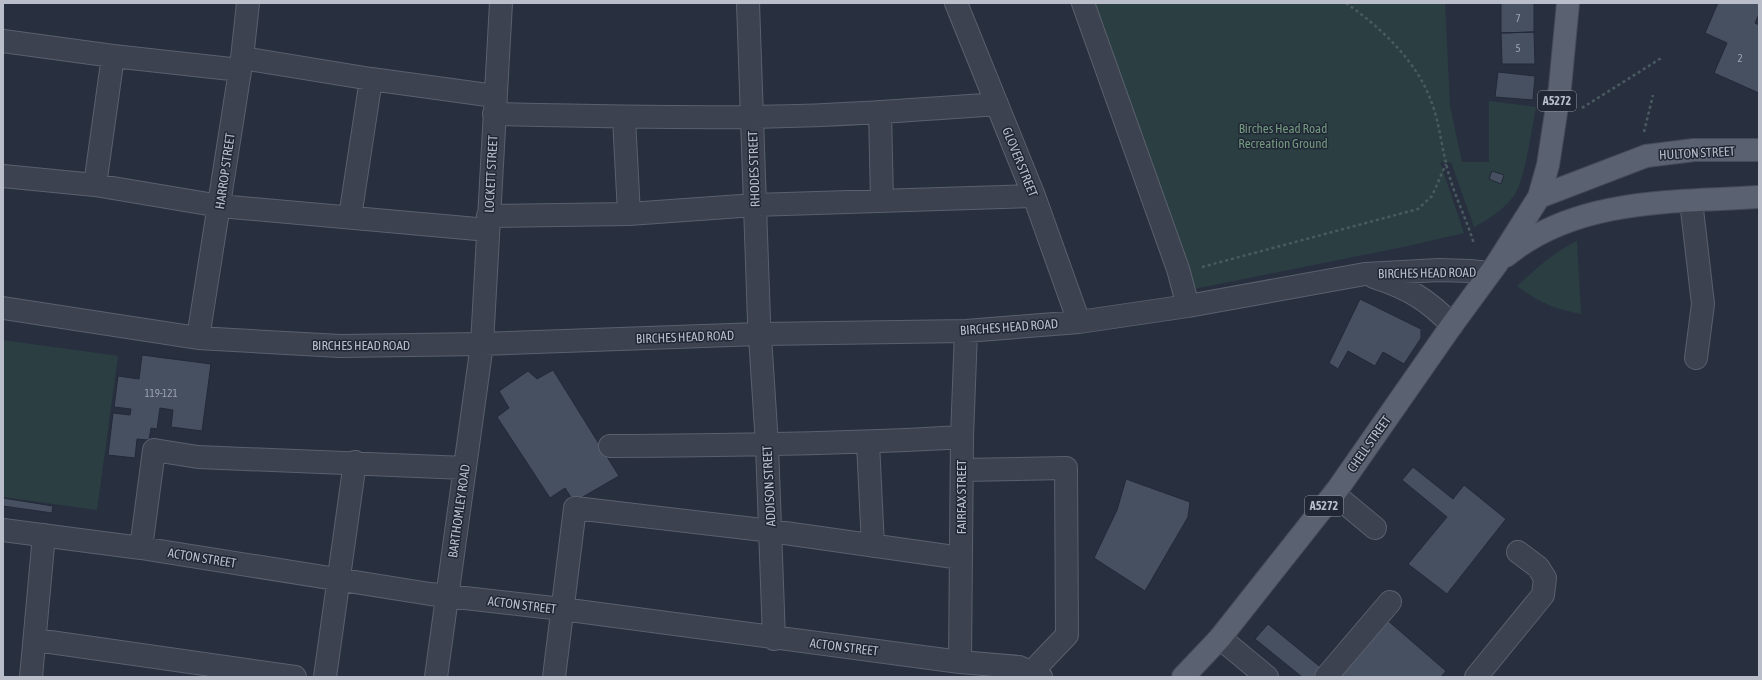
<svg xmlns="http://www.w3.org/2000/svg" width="1762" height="680" viewBox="0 0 1762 680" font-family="'Asap Condensed',sans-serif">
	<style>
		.green { fill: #2b3e42 }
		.building { fill: #475061; stroke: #232937 }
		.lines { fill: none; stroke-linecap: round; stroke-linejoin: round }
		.minor-casing { stroke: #5a606d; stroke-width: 24 }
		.major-casing { stroke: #464b59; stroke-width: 24 }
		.path { stroke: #4a5b60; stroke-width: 2.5; stroke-dasharray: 3 3; stroke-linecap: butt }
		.minor { stroke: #3c4250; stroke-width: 22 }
		.major { stroke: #5a6170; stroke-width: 22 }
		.labels { text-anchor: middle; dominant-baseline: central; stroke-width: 3; stroke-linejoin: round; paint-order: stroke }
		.number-label { font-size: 11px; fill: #9ca2b0 }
		.shield { fill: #212735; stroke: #8b919d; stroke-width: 1 }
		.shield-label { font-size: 12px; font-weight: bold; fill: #b9beca }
		.park-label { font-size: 13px; fill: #72997e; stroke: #212735 }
		.street-label { font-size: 13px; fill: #b9beca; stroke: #212735 }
	</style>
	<rect width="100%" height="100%" fill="#283040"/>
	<!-- green -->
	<path class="green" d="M1094,3H1445L1450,106L1462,162H1489V101L1536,107C1532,127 1525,182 1513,197C1503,210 1489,219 1474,227L1451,162H1440L1464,233L1408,246L1194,289Z
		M1577,241L1581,314C1553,308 1540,303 1517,286C1536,269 1554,252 1577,241Z
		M3,340L118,356L97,510L3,497Z"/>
	<!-- building -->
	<path class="building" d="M1501,3H1534V32L1501,33Z
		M1718,3H1759V14L1755,23L1759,25V93L1714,73L1727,43L1705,33Z
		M1534,32L1535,64H1502L1501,33Z
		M1498,72L1535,76L1533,100L1495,97Z
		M1492,171L1504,175L1501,184L1489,179Z
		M1360,299L1421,329V338L1404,364L1383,352L1375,366L1348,351L1338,369L1329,363Z
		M142,355L211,364L202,431L171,427L173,410L160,408L157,429L151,428L149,440L137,439L135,458L108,455L113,413L130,415L131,409L114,407L118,376L139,379Z
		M553,370L619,476L574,502L565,488L550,498L497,417L509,408L499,391L528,371L537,379Z
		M1413,467L1453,499L1464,485L1506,519L1447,594L1408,564L1447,517L1402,480Z
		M1126,479L1190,502L1188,517L1145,591L1094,558L1117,510Z
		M3,498L53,506L52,513L3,506Z
		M1386,619L1446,671L1441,677H1337Z
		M1268,624L1324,670L1318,677H1302L1255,639Z"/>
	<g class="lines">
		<defs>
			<path id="minor" d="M748,3L759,321L767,445L774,639
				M956,3L1034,196L1079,322
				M1083,3L1178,269L1188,306
				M3,41L113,56L240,70
				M242,58L371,79
				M880,112L882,201
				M494,114C580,116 665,118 751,117C833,116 915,110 997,104
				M624,118L629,214
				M3,176L95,185L220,206L488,230
				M95,185L113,56
				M1691,201L1703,304L1696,358
				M488,216L629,214L755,205L1034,196
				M350,217L371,79L495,96
				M1374,277C1408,288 1427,299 1452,325
				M3,308L198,338L340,346L482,344L759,334L966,331L1079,322L1188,306L1365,274L1439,270L1470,271L1489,273
				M198,338L242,58L248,3
				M868,443L873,546
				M610,446C727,445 844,444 962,437
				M962,470L1066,468L1067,635L1027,677
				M1334,494L1375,528
				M3,530L141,548L430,594L562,609L960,662L1019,667L1041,677
				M141,548L154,450L198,457L465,468
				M1220,638L1267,677
				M36,640L295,677
				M960,662L962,437L966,331
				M31,677L44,535
				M325,677L355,462
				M436,677L482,344L501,3
				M554,677L575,508L771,531L961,558
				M1326,677L1390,602
				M1476,677L1543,595L1545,578L1538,567L1518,552"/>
			<path id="major" d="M1539,197L1646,156L1694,150H1759
				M1506,256C1576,198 1673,202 1759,197
				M1183,677L1220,638L1337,490L1452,325L1496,265L1539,197L1548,165L1560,87L1568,3"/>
		</defs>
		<!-- minor casing -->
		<use href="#minor" class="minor-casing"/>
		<!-- major casing -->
		<use href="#major" class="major-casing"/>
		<!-- path -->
		<path class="path" d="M1346,3C1380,27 1417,61 1431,101C1439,121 1441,143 1446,163C1452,191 1466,217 1474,244
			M1582,108L1663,57
			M1644,132L1653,95
			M1202,267L1418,209L1432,196L1446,164"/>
		<!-- minor -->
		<use href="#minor" class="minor"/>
		<!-- major -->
		<use href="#major" class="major"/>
	</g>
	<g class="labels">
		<!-- number labels -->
		<g class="number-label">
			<text x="1518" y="18">7</text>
			<text x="1518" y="48">5</text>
			<text x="1740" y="58">2</text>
			<text x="161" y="393">119-121</text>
		</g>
		<!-- shield labels -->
		<g class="shield">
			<rect x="1538" y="91" width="38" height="20" rx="3"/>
			<rect x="1305" y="496" width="38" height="20" rx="3"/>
		</g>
		<g class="shield-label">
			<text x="1557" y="101">A5272</text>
			<text x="1324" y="506">A5272</text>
		</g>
		<!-- park labels -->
		<g class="park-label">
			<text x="1283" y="128">Birches Head Road<tspan x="1283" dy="15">Recreation Ground</tspan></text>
		</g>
		<!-- street labels -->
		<g class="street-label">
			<text transform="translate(1697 153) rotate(-3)">HULTON STREET</text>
			<text transform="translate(1020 162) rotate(68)">GLOVER STREET</text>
			<text transform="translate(754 169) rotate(-92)">RHODES STREET</text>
			<text transform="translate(225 171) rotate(-82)">HARROP STREET</text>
			<text transform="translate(491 174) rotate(-87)">LOCKETT STREET</text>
			<text transform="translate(1427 273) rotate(-1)">BIRCHES HEAD ROAD</text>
			<text transform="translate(1009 327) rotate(-4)">BIRCHES HEAD ROAD</text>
			<text transform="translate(685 337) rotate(-2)">BIRCHES HEAD ROAD</text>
			<text x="361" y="345">BIRCHES HEAD ROAD</text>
			<text transform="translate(1369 444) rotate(-55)">CHELL STREET</text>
			<text transform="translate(769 486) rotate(-93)">ADDISON STREET</text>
			<text transform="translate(961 497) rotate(-90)">FAIRFAX STREET</text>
			<text transform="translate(459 511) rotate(-82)">BARTHOMLEY ROAD</text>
			<text transform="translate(202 558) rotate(9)">ACTON STREET</text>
			<text transform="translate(522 605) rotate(7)">ACTON STREET</text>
			<text transform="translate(844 647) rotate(7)">ACTON STREET</text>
		</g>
	</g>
	<!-- border -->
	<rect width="1762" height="680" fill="none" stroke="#b9beca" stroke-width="8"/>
</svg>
